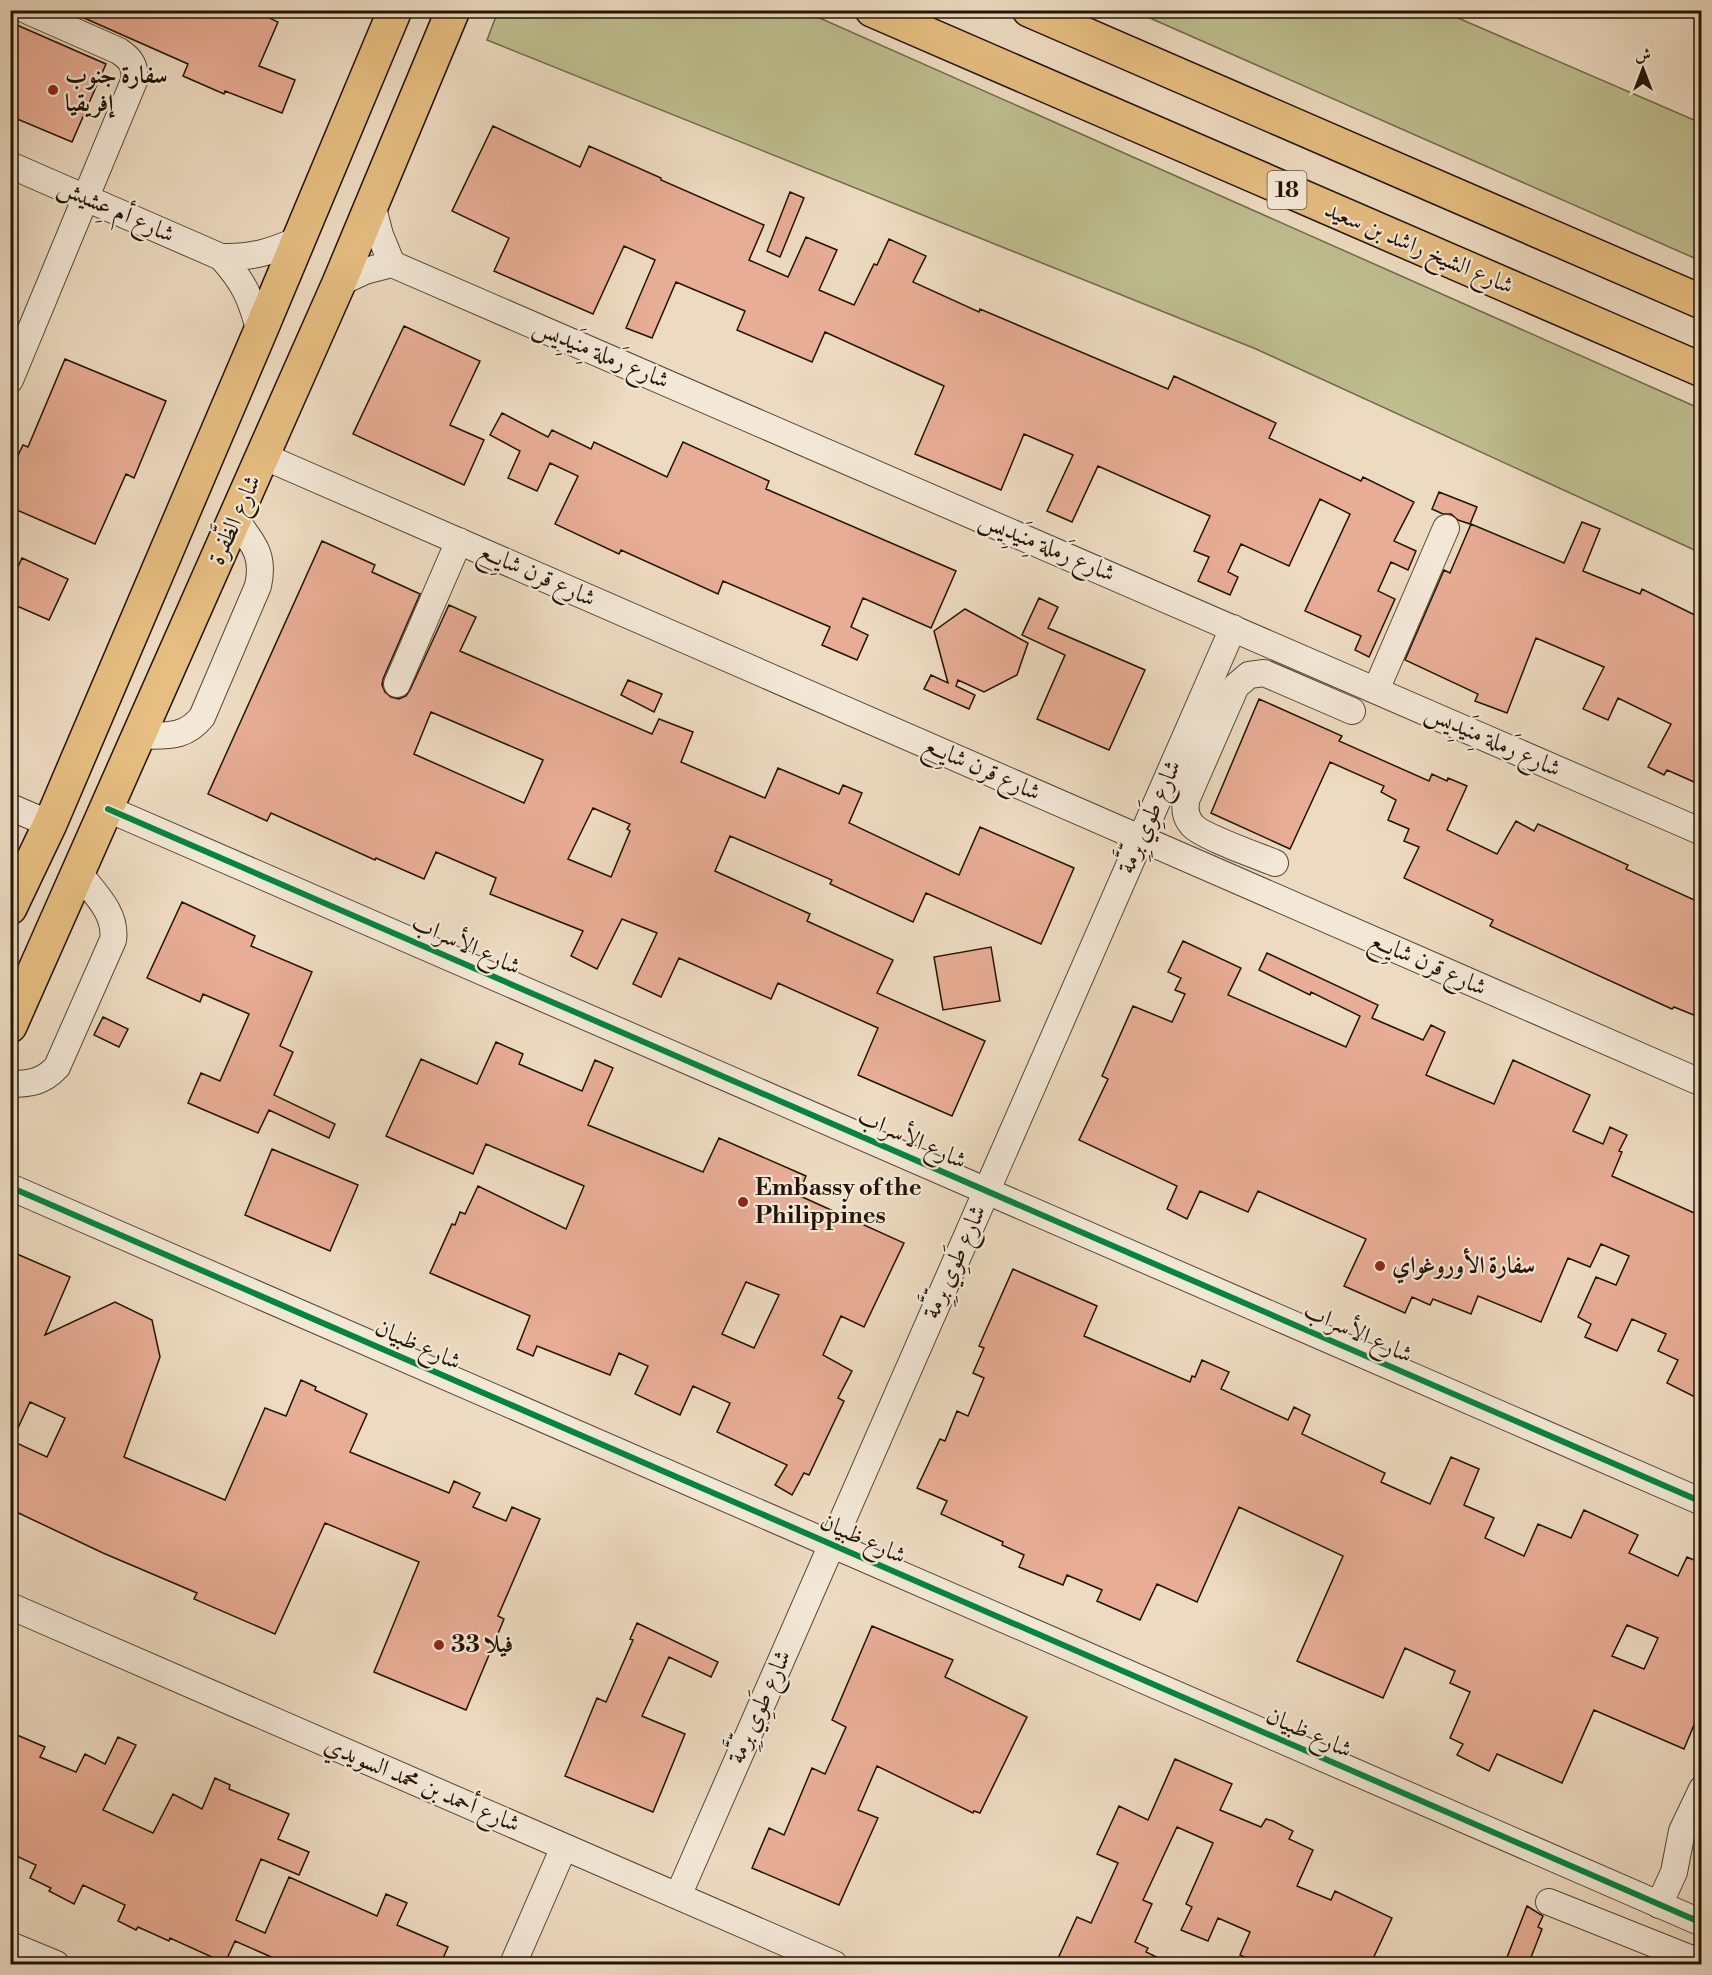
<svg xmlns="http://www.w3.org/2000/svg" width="1712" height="1975" viewBox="0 0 1712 1975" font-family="'Libre Bodoni',Amiri,serif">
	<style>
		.green { fill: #bebe8f; stroke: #70694a; stroke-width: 1.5 }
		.building { fill: #e8ad95; stroke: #221405; stroke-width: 1.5; fill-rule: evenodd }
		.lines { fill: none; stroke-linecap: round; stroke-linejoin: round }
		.minor-casing { stroke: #554634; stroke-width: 28 }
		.major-casing { stroke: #221405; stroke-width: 36 }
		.minor { stroke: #f3e8d7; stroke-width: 26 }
		.major { stroke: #e6be80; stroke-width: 33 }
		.cycleway-casing { stroke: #f3e8d7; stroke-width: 10 }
		.cycleway { stroke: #00873e; stroke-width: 6 }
		.poi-dot { fill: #8f2418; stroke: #f3e8d7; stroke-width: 2 }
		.labels { text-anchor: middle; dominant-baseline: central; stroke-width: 4.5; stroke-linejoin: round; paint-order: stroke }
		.shield { fill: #f3e8d7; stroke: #615444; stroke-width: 1.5 }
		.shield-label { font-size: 22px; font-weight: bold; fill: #221405 }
		.poi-label { font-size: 24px; font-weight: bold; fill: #221405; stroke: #f3e8d7; text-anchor: start }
		.street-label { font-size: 24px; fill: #221405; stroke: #f3e8d7 }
	</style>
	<rect width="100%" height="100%" fill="#eddbc1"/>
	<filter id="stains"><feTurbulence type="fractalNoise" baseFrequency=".00333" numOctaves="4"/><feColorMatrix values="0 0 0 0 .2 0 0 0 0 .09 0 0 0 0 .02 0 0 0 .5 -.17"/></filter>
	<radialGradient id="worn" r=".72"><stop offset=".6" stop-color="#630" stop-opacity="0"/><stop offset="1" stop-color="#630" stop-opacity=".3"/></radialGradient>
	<!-- green -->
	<path class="green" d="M498,11H804L1701,409V553L1256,349L487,40Z
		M1134,11H1442L1701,123V261Z"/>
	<!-- building -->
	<path class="building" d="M66,10H253L278,22L259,66L295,80L282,113L225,91L224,94L183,76L188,64Z
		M10,22L106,64L72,142L10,116Z
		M493,126L580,167L589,146L661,178V180L764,225L749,260L788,277L806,237L837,250L819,290L854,305L874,264L877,265L889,239L926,256L913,282L979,312L980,309L1168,389L1174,376L1276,423L1269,438L1361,481L1363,477L1414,502L1394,541L1416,551L1408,570L1391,562L1378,591L1395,599L1369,657L1355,650L1361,636L1305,611L1350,514L1320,499L1289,566L1241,544L1228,572L1238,577L1230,595L1198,581L1209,557L1194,551L1210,516L1098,466L1072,522L1047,511L1073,455L1024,434L1001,490L915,454L944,386L825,332L812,362L737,330L745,311L676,282L652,338L626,328L655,260L624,246L593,314L494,271L509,238L452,211Z
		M790,192L804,198L780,257L767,251Z
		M404,326L480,361L450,425L484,440L464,485L353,434Z
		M65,359L166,401L134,478L126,474L95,544L10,507V472L23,445L28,447Z
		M502,413L548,437L552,430L591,449L594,442L667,477L683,442L769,481L766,489L956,571L931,628L863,598L851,627L868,635L857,660L822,645L830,627L723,581L718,594L621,550L619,554L555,524L578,476L550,463L537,491L508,478L520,451L490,435Z
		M1439,492L1477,507L1470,524L1458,520L1451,514H1443L1432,509Z
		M1582,522L1600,529L1583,571L1640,594L1642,589L1701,618V785L1667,770L1664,775L1648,767L1671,724L1618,698L1608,720L1583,709L1604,667L1536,638L1507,713L1475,701L1478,694L1405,660L1444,570L1450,573L1471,524L1564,563Z
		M322,541L375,565L372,572L420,594L383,679L382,685L385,692L391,697L399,699L406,696L410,690L449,605L476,617L460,651L652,734L659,719L693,732L681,762L765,798L778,768L839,794L843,785L862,793L849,823L959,875L980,827L1074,868L1041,944L926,893L913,922L830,884L832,880L730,836L715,871L810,914L807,921L893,960L877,993L985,1041L952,1116L858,1075L878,1028L778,983L771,999L679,958L661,997L633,984L657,933L622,919L597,969L571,956L583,931L490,894L496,878L436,852L424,879L376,858L375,860L271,813L267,821L208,794ZM431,712L543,760L524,803L414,754ZM593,808L630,824L627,829L630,831L611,877L568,859Z
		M22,558L68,579L49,620L10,603V584Z
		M1039,598L1058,607L1048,628L1145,670L1109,750L1037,719L1065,655L1022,635Z
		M965,609L1028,643L1017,675L984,692L958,680L956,686L975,695L969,709L924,689L931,675L948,683L934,631Z
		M628,680L662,694L654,712L621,695Z
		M1259,699L1342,736L1339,741L1429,781L1432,774L1447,781L1448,778L1467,786L1447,830L1497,854L1516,821L1534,831L1538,824L1628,865L1626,869L1701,903V1018L1674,1007L1672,1009L1490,926L1493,920L1404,878L1419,847L1404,841L1409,829L1388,820L1396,800L1381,792L1384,786L1330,762L1290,849L1211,813Z
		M182,902L255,936L251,946L312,972L280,1046L293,1052L274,1095L335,1124L329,1138L269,1110L258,1133L188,1103L201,1073L220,1081L249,1014L203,994L200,1002L147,978Z
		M1183,941L1241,968L1228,995L1346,1047L1360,1016L1311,992L1310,995L1259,970L1267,953L1378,1005L1372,1018L1423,1040L1431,1025L1445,1032L1426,1075L1494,1104L1513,1060L1590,1095L1573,1131L1603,1144L1610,1127L1627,1135L1619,1151L1622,1152L1612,1176L1701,1216V1400L1667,1383L1678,1360L1658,1351L1666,1334L1632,1319L1617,1351L1585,1337L1591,1324L1578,1317L1596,1277L1616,1285L1629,1256L1601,1244L1590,1267L1568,1258L1541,1322L1478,1296L1471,1314L1433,1299L1430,1305L1412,1297L1405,1313L1344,1286L1366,1239L1258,1191L1248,1212L1200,1191L1187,1219L1167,1209L1177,1186L1079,1140L1108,1079L1102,1076L1133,1006L1172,1022L1185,994L1175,990L1181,978L1168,972Z
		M991,947L1000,1001L943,1010L934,957Z
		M103,1017L128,1029L119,1047L94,1035Z
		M496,1042L523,1054L519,1064L582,1091L595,1060L613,1068L588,1125L703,1172L719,1138L806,1176L798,1195L904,1243L864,1327L841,1316L823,1355L852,1371L838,1398L844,1401L809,1475L804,1473L792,1495L775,1485L787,1465L717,1432L730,1403L693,1386L680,1415L635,1394L648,1366L619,1353L610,1375L537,1346L533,1356L517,1349L530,1316L430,1273L452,1224L455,1225L460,1212L465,1214L478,1186L566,1229L584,1186L486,1144L473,1174L386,1136L421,1059L477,1084ZM746,1282L779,1295L754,1348L722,1334Z
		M272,1149L358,1185L330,1251L245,1215Z
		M10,1251L70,1277L45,1335L115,1302L152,1320L160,1357L124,1457L225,1500L265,1408L286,1416L301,1380L316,1387L315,1390L367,1414L350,1452L449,1493L454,1481L480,1493L473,1507L506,1521L512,1507L540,1519L498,1616L504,1619L466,1710L374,1672L419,1562L325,1523L275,1634L194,1599L197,1593L103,1553L10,1509ZM30,1402L65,1418L47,1457L12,1441Z
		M1013,1269L1097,1306L1084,1336L1190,1382L1192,1376L1195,1377L1202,1360L1229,1372L1221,1389L1288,1420L1294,1407L1310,1415L1302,1434L1385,1473L1381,1482L1430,1504L1451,1457L1479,1469L1464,1505L1494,1518L1485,1538L1524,1556L1538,1524L1571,1538L1584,1510L1638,1535L1629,1553L1678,1576L1687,1557L1701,1563V1708L1684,1749L1594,1710L1562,1783L1497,1754L1489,1771L1457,1755L1463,1744L1450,1738L1470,1692L1450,1683L1455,1671L1405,1648L1383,1698L1297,1661L1343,1556L1239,1507L1197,1602L1157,1584L1140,1620L1097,1601L1102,1590L1067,1575L1063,1585L1019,1567L1024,1555L1002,1545L1003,1542L941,1514L947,1501L917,1488L940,1439L945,1441L957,1411L968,1416L984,1378L973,1373L984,1348L979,1346ZM1627,1625L1658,1638L1644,1669L1612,1656Z
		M637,1623L718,1662L711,1677L669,1657L642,1716L685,1734L653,1812L565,1776L597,1698L606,1702L633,1640L630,1639Z
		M872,1626L953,1660L945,1677L1027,1717L980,1813L974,1811L973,1813L877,1766L858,1810L878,1818L839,1905L752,1868L769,1828L784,1835L812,1768L825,1774L846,1727L832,1720Z
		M10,1732L45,1747L40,1757L76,1772L85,1754L105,1764L118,1737L136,1745L103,1810L153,1833L173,1794L202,1809L215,1778L230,1785L229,1789L289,1814L278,1839L309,1852L299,1875L261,1859L236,1920L265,1933L289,1877L377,1916L386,1894L407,1903L397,1925L448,1947L440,1965H276L278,1960L235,1941L225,1963L170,1938L169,1941L138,1927L136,1930L118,1921L125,1905L83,1885L74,1904L49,1891L51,1888L30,1878L36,1865L10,1853Z
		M1175,1759L1232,1784L1220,1810L1261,1827L1266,1819L1273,1821L1293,1831L1289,1839L1313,1850L1297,1886L1331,1900L1335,1891L1392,1918L1370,1965H1260L1240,1955L1250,1932L1218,1918L1208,1941L1181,1930L1192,1907L1186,1904L1213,1843L1177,1827L1143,1900L1152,1904L1135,1942L1148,1948L1146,1952L1173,1965H1055L1077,1917L1091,1923L1118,1863L1097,1854L1119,1806L1148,1820Z
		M1527,1906L1543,1916L1538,1927L1542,1929L1528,1965H1504Z"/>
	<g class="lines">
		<defs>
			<path id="minor" d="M10,165L221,257C252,258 270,252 298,240
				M372,204L380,235L392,264
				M221,257C245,283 251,299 260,332
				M339,283L365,271L392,264L1702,832
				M10,380L134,81C136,66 131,59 119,51L26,10
				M263,456L1702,1083
				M397,684L459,541
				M1376,690L1446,528
				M140,736C166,735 184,739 202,717L258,586C265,555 253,543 235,519
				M10,807L50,824
				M108,809L1702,1502
				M1275,863C1258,856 1201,836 1192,825C1185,817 1184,808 1187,798L1236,686L1249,675L1264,673L1352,711
				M10,1084C30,1084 43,1082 57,1067L113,940C117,913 94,893 79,873
				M10,1187L1702,1923
				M10,1606L834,1964
				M678,1896L1233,628
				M1549,1902L1702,1963
				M1659,1905L1674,1872L1682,1831L1702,1789
				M10,1945L56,1964
				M513,1964L564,1847"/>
			<path id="major" d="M872,10L1702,370
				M1029,10L1702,302
				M10,908L50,824L260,332L395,10
				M10,1026L339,283L453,10"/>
		</defs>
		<!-- minor casing -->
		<use href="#minor" class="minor-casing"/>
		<!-- major casing -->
		<use href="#major" class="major-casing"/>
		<!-- minor -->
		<use href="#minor" class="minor"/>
		<!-- major -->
		<use href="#major" class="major"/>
		<defs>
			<path id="cycleway" d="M108,809L1702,1502
				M10,1187L1702,1923"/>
		</defs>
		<!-- cycleway casing -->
		<use href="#cycleway" class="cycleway-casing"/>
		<!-- cycleway -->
		<use href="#cycleway" class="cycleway"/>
	</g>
	<!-- markers -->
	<g class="poi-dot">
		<circle cx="53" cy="90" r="6"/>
		<circle cx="743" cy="1202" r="6"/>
		<circle cx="1380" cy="1266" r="6"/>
		<circle cx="439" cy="1645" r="6"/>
	</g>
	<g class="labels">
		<!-- shield labels -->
		<rect class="shield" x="1267.5" y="171" width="39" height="38" rx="4.5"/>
		<g class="shield-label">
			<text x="1287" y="190">18</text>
		</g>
		<!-- poi labels -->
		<g class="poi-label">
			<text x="65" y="76">سفارة جنوب<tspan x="65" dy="28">إفريقيا</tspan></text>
			<text x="755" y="1188">Embassy of the<tspan x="755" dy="28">Philippines</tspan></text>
			<text x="1392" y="1266">سفارة الأوروغواي</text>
			<text x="451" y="1645">فيلا 33</text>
		</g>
		<!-- street labels -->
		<g class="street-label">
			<text transform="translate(116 211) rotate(24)">شارع أم عِشيش</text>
			<text transform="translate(1419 248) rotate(23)">شارع الشيخ راشد بن سعيد</text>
			<text transform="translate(601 354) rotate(23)">شارع رَملة مِنَيدِيس</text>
			<text transform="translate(235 520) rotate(-66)">شارع الظَّفرة</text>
			<text transform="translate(1047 547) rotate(23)">شارع رَملة مِنَيدِيس</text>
			<text transform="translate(537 575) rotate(24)">شارع قرن شايِع</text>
			<text transform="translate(1493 741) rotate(24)">شارع رَملة مِنَيدِيس</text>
			<text transform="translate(982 769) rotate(24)">شارع قرن شايِع</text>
			<text transform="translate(1150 817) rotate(-66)">شارع طَوِي بِرِّمَّة</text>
			<text transform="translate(466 945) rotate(24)">شارع الأسراب</text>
			<text transform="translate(1428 964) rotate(24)">شارع قرن شايِع</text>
			<text transform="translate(912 1139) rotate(24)">شارع الأسراب</text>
			<text transform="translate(955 1262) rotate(-66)">شارع طَوِي بِرِّمَّة</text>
			<text transform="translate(1358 1333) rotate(24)">شارع الأسراب</text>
			<text transform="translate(418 1345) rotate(24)">شارع ظبيان</text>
			<text transform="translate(863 1539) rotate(24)">شارع ظبيان</text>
			<text transform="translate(760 1707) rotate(-66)">شارع طَوِي بِرِّمَّة</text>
			<text transform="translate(1309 1733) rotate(24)">شارع ظبيان</text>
			<text transform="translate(422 1785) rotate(23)">شارع أحمد بن محمد السويدي</text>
		</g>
	</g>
	<!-- margin -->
	<rect width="1712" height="1975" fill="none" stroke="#eddbc1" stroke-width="36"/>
	<rect x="12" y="12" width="1688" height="1951" fill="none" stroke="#221405" stroke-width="3"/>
	<rect x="18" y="18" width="1676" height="1939" fill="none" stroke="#221405" stroke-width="1.5"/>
	<!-- north arrow -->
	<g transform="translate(1643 69)" stroke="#f3e8d7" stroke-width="4.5" paint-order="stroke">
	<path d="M0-4.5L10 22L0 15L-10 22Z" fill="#221405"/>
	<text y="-9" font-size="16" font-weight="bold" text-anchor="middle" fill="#221405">ش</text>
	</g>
	<rect width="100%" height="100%" filter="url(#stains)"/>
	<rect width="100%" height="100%" fill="url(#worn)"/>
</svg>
